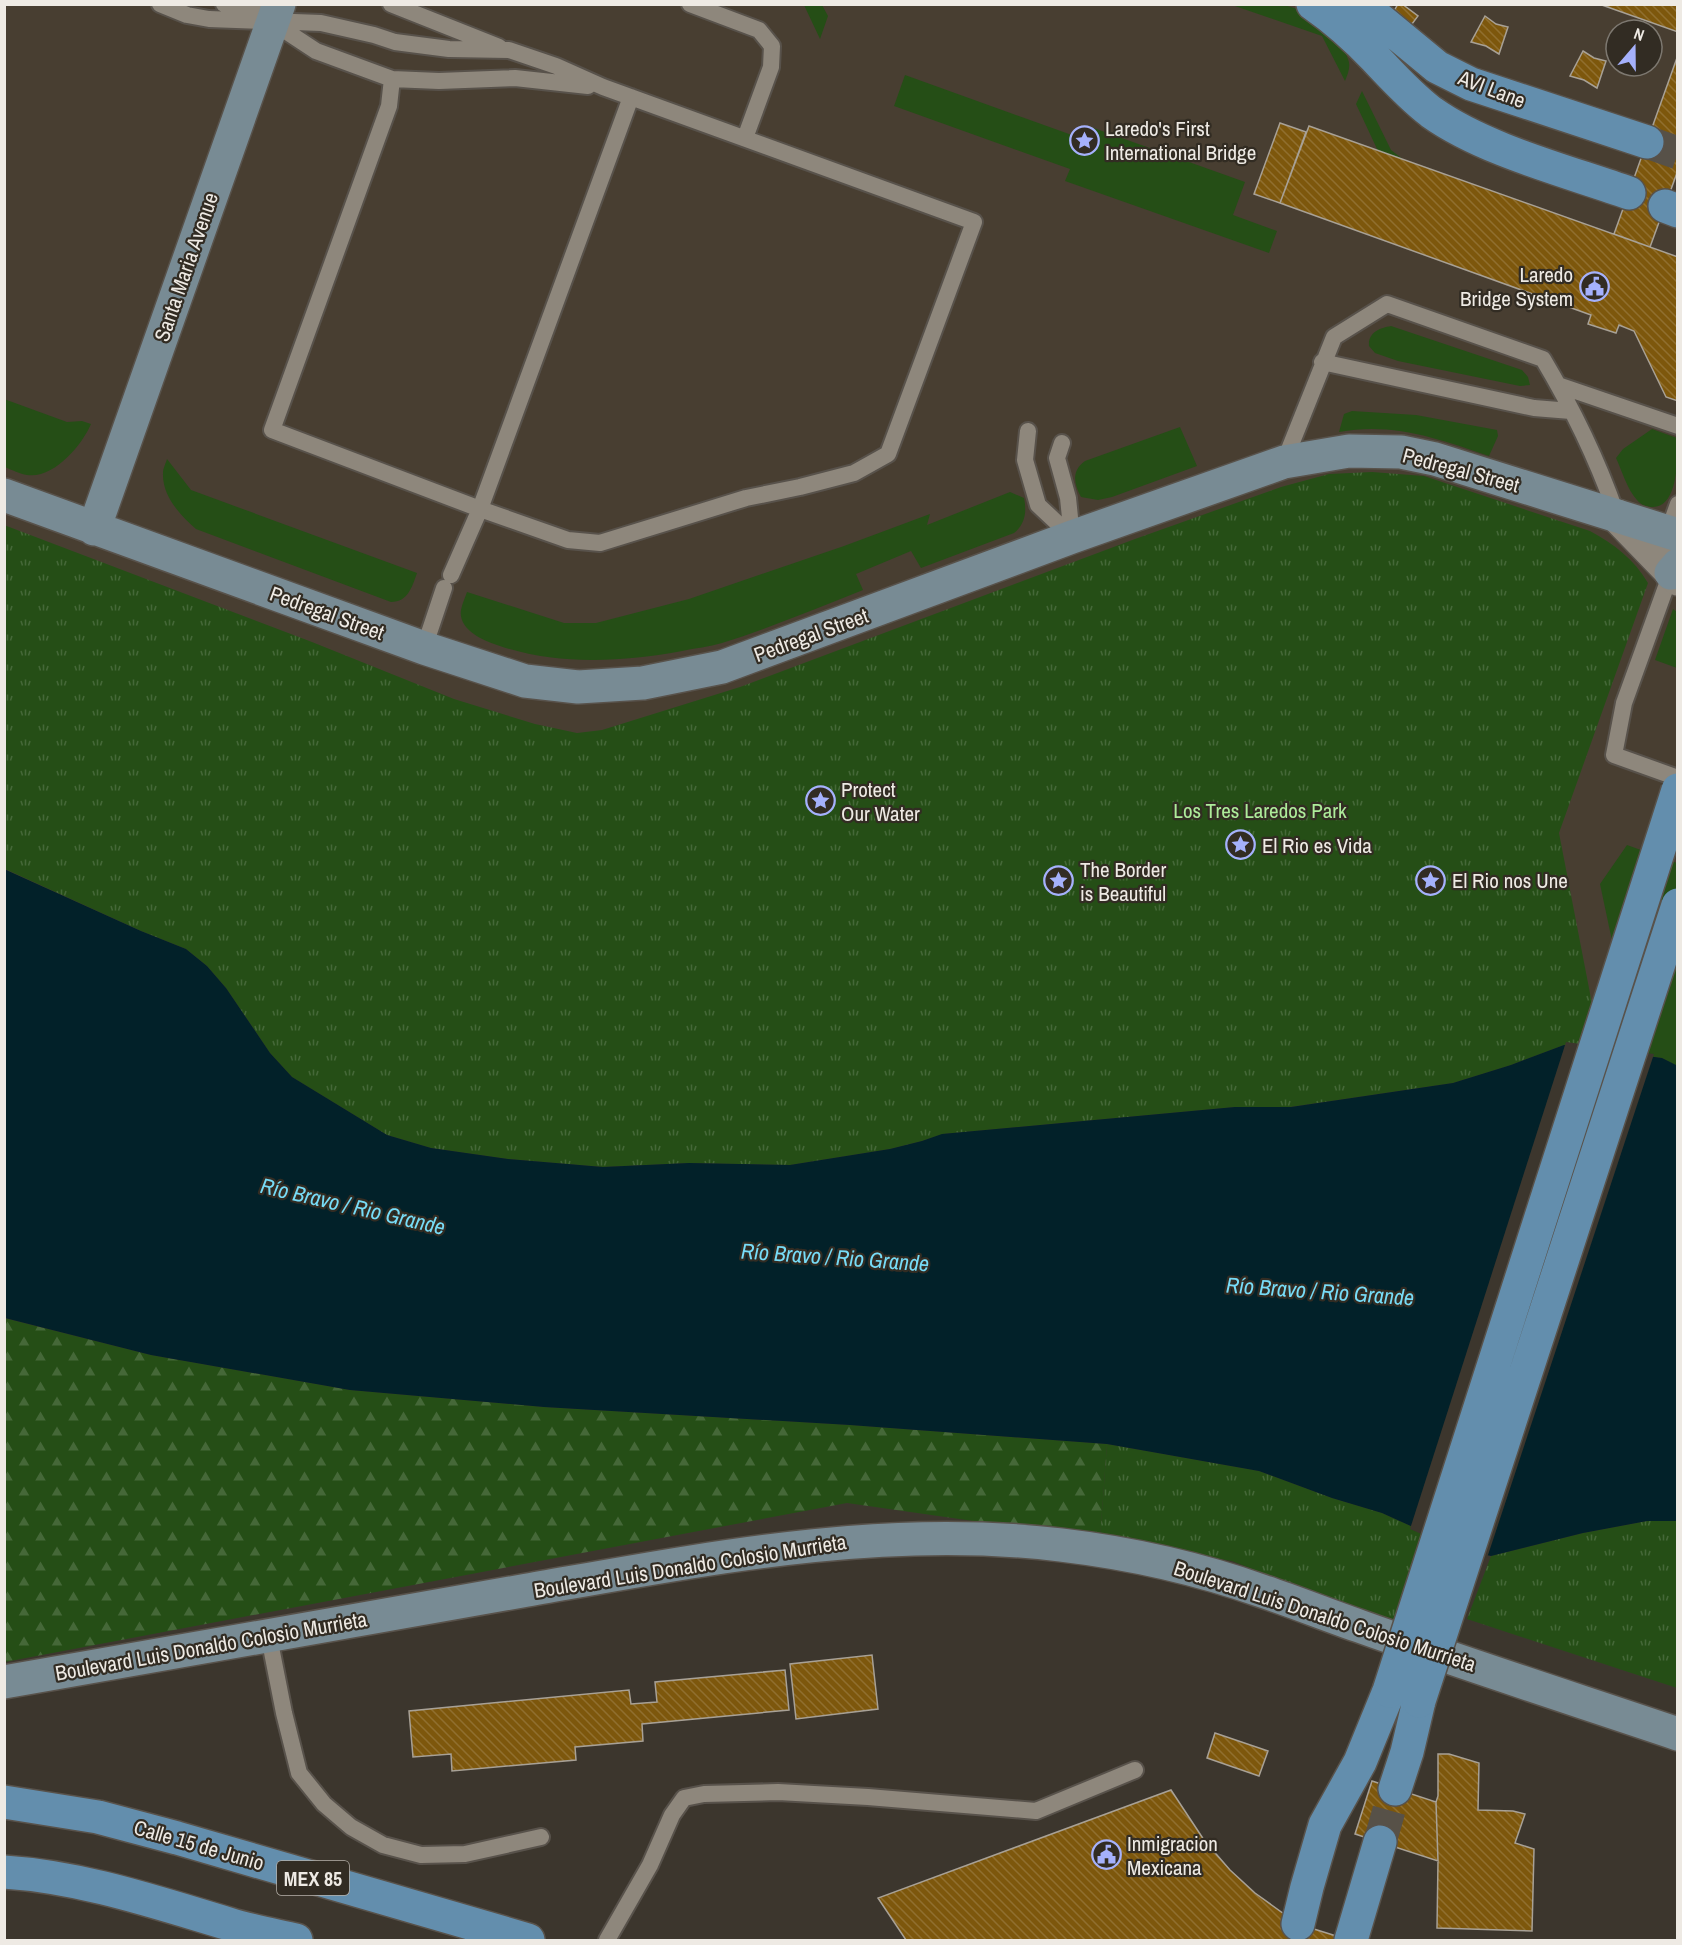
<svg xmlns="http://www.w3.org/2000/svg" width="1682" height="1945" viewBox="0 0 1682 1945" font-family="'Archivo Narrow',sans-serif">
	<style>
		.built { fill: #483e31; fill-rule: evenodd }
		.grass { fill: #254e16 }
		.forest { fill: url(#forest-firs) }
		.park { fill: url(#park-tufts) }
		.water { fill: #022129 }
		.pier { fill: #3c362d }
		.building { fill: url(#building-back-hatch); stroke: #a8a196; stroke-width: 1.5 }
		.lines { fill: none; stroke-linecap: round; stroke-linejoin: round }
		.primary-tunnel { stroke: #575148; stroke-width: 33; stroke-dasharray: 33 16; stroke-linecap: butt }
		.service-casing { stroke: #58524b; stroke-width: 20 }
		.tertiary-casing { stroke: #58524b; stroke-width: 36 }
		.secondary-casing { stroke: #58524b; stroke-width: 36 }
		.primary-casing { stroke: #58524b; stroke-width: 36 }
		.service { stroke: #8e877c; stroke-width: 16 }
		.tertiary { stroke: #8e877c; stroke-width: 33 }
		.secondary { stroke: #788b94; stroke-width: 33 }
		.primary { stroke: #638ead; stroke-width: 33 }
		.primary-bridge-casing { stroke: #58524b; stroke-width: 36; stroke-linecap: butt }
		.primary-bridge { stroke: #638ead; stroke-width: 33 }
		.labels { text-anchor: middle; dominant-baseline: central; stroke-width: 4.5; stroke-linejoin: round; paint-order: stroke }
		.shield { fill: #322c23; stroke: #b6b1aa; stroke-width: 1.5 }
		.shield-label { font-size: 20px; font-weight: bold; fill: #eeeae4 }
		.street-label { font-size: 21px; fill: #eeeae4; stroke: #322c23 }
		.poi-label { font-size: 21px; fill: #eeeae4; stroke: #322c23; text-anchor: start }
		.park-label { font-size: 21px; fill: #adec9a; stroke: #322c23 }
		.water-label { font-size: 22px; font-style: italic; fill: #77dcf7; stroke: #322c23 }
	</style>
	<defs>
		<pattern id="forest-firs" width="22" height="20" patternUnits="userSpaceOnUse" patternTransform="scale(1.5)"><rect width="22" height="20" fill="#254e16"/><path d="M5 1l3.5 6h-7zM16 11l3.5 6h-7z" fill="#456838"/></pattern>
		<pattern id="park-tufts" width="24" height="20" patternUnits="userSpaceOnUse" patternTransform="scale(1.5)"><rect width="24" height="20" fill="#254e16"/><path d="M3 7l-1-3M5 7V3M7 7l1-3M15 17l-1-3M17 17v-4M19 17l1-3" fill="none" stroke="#456838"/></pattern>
		<pattern id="building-back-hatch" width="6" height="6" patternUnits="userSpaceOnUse" patternTransform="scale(1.5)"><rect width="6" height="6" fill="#7d570c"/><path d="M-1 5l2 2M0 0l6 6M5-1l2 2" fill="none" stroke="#906f2f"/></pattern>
	</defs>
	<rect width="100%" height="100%" fill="#3c362d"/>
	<!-- built -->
	<path class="built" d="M4,5H1677V1066L1662,1058L1564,1045L226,988L5,869ZM1616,30H1652V66H1616Z"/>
	<!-- grass -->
	<path class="grass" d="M804,5H822L828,16L820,39Z
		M1232,5C1248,5 1266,2 1282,5C1305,7 1341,37 1348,59C1351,66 1348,74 1345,81L1322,36Z
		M905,75L1083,139L1088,126L1245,182L1233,215L1277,231L1269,253L1065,181L1070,169L894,106Z
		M1362,91L1391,150L1404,160L1378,151L1356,104Z
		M1391,326L1522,370L1528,377L1530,385L1520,386L1398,361L1375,353L1369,346C1368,332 1380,328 1391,326Z
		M4,399L67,422L82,421L91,424C82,445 54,479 27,475C20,474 12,470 5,467Z
		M1352,411L1416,415L1497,430L1498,436L1489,456C1439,439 1393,422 1339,432L1344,414Z
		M1180,427L1197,466L1112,497L1098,500L1081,497C1074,484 1071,471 1085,461Z
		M1652,429L1677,438C1678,455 1679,507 1653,507C1647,507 1641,505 1637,500C1627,489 1622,471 1616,458L1623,449Z
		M167,459L191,490L417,573C412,587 408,602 391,602L196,529C180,515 162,496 163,473C163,468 166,463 167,459Z
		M1010,492L1024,498C1027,512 1025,524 1014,533L921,568L911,551L856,574L863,590C817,608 770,628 722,643C709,647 695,648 682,651C622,662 556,666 497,645C482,640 458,629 461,610C462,604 465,598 467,592L564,623H596L689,599L844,546L930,514L927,525Z
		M1673,609L1677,612V668L1655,660Z
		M1627,845L1677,863V1066L1662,1058L1636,1054L1600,884Z"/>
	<!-- forest -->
	<path class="forest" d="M4,1318L151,1355L350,1390L544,1407L850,1425L1107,1444L1100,1539L847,1503L5,1662Z"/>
	<!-- park -->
	<path class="park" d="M1372,472L1424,476L1590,531C1614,544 1634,559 1648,583L1559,833L1601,1050L1564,1045L1511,1065L1453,1083L1290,1107H1235L943,1134L922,1141L890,1149L790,1165L689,1163L603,1167L508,1159L431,1148L387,1135L292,1077L270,1053L226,988L207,966L186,949L141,931L5,869L4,525L312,642L454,699L535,724L577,733L602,730L740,687L1135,539L1281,487L1329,474Z
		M1107,1444L1259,1471L1332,1498L1382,1513L1464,1550L1435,1641L1232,1561L1100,1539Z
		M1647,1521H1677V1688L1467,1619L1491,1556L1583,1533Z"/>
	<!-- water -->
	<path class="water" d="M4,869L141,931L186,949L207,966L226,988L270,1053L292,1077L387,1135L431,1148L508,1159L603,1167L689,1163L790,1165L890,1149L922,1141L942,1134L1235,1107H1291L1453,1083L1511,1065L1564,1045L1662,1058L1678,1066L1677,1521H1647L1583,1533L1491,1556L1464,1550L1382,1513L1332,1498L1259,1471L1107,1444L850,1425L544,1407L350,1390L151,1355L5,1318Z"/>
	<!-- pier -->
	<path class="pier" d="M1566,1042L1654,1054L1487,1558L1463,1552L1410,1529Z"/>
	<!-- building -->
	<path class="building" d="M1398,4H1402L1418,16L1412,24L1394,11Z
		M1599,4H1678V32Z
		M1485,16L1496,24L1508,27L1499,54L1486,46L1471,42Z
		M1583,51L1594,58L1606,61L1597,88L1584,80L1570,76Z
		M1678,55V170L1650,247L1614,234Z
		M1280,123L1306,132L1280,203L1254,194Z
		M1309,126L1678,257V401L1666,397L1634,331L1619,325L1616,333L1588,324L1591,315L1280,203Z
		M872,1655L878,1709L796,1719L790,1664Z
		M785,1670L789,1710L642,1724L643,1741L575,1747L576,1760L452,1771L451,1754L413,1757L409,1711L629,1690L631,1704L657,1702L655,1682Z
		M1215,1733L1268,1751L1259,1776L1207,1758Z
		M1438,1754H1449L1479,1763L1478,1810L1513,1811L1525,1814L1515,1843L1534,1849L1532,1931L1437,1928L1438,1861L1436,1802L1438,1796Z
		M1372,1781L1436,1802L1438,1861L1355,1834Z
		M1171,1790L1204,1840L1230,1870L1255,1893L1298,1924L1349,1940H906L878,1898Z"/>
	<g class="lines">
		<!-- primary-tunnel -->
		<path class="primary-tunnel" d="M1647,142L1678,153
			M1380,1842L1395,1789"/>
		<defs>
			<path id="service" d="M160,4L187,15L209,19L321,23L374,35L395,42L449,49L509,50L556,66L603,87L974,222L888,454L854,473L800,487L746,498L600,543L568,540L480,509L272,430L389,106L392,79L316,51L272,22L250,4
				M224,4L257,16
				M391,4L499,47
				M690,4L759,30L772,46L771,67L745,138
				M392,79L439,81L515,78L588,86
				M1322,362L1534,408L1571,411
				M1558,385L1678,426
				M1028,431L1025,460L1038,505L1072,537
				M1062,443L1057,458L1068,498L1072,537
				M1284,462L1334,337L1387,304L1543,359C1574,411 1597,458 1617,516
				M1668,532L1678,504
				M1671,573L1624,703L1614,755L1678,778
				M451,575L480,509L631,97
				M424,648L444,588
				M269,1637L284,1713L299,1773L324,1804L351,1827L383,1845L421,1855L465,1854L541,1837
				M607,1940L650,1865L672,1815L684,1798L704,1794L778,1792L868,1797L1036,1811L1135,1770"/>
			<path id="tertiary" d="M1617,516L1678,579"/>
			<path id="secondary" d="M4,495L424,648L525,681L578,687L643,683L722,667L1072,537L1284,462L1349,451L1401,452L1435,459L1678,535
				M94,529L279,4
				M1671,573L1678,565
				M4,1682C177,1652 350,1621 522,1591C700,1560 880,1523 1061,1545C1129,1553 1197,1568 1262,1591C1295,1602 1327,1615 1359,1626C1465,1664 1571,1698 1678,1734"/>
			<path id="primary" d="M1313,4C1336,20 1356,38 1375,58C1393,77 1410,96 1431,112C1484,150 1567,171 1629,193
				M1353,4L1368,10L1437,67L1471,84L1647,142
				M1665,206L1678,211
				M1395,1789L1407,1752L1419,1701
				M4,1802L98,1817L177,1838L528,1940
				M4,1872C82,1877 155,1902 229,1924C251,1931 274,1935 296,1940
				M1298,1924L1307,1887L1325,1825L1360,1762L1389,1691
				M1351,1940L1380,1842"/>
		</defs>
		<!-- service casing -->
		<use href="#service" class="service-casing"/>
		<!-- tertiary casing -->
		<use href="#tertiary" class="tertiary-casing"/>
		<!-- secondary casing -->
		<use href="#secondary" class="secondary-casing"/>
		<!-- primary casing -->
		<use href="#primary" class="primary-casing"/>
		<!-- service -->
		<use href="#service" class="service"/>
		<!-- tertiary -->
		<use href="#tertiary" class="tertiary"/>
		<!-- secondary -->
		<use href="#secondary" class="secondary"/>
		<!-- primary -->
		<use href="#primary" class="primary"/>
		<defs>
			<path id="primary-bridge" d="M1389,1691L1678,790
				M1419,1701L1678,905"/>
		</defs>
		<!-- primary-bridge casing -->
		<use href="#primary-bridge" class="primary-bridge-casing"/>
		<!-- primary-bridge -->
		<use href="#primary-bridge" class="primary-bridge"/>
	</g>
	<!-- icons -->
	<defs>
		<symbol id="sight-ring" viewBox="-11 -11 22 22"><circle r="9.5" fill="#322c23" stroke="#a5b1fc" stroke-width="1.5"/><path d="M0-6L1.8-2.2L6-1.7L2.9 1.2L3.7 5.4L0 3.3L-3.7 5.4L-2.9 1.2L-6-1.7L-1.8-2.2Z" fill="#a5b1fc"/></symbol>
		<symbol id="civic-ring" viewBox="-11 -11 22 22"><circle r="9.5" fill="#322c23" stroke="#a5b1fc" stroke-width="1.5"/><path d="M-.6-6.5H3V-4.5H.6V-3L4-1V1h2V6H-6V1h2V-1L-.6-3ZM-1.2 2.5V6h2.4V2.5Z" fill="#a5b1fc"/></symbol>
	</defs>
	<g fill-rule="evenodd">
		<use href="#sight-ring" x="1068" y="124" width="33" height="33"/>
		<use href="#civic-ring" x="1578" y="270" width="33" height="33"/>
		<use href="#sight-ring" x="804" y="784" width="33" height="33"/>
		<use href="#sight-ring" x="1224" y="828" width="33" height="33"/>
		<use href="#sight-ring" x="1414" y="864" width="33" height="33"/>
		<use href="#sight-ring" x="1042" y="864" width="33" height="33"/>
		<use href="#civic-ring" x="1090" y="1838" width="33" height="33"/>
	</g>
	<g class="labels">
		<!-- shield labels -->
		<rect class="shield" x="277" y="1861" width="72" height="34" rx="4.5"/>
		<g class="shield-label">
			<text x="313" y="1878">MEX 85</text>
		</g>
		<!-- street labels -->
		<g class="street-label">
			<text transform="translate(1492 89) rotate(21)">AVI Lane</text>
			<text transform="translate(186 267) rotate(-71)">Santa Maria Avenue</text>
			<text transform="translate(1461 470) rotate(15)">Pedregal Street</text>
			<text transform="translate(327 613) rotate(20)">Pedregal Street</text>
			<text transform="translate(811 635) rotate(-20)">Pedregal Street</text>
			<text transform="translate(690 1566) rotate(-9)">Boulevard Luis Donaldo Colosio Murrieta</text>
			<text transform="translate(1325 1616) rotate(18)">Boulevard Luis Donaldo Colosio Murrieta</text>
			<text transform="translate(211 1646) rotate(-10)">Boulevard Luis Donaldo Colosio Murrieta</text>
			<text transform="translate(199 1845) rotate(16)">Calle 15 de Junio</text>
		</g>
		<!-- poi labels -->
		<g class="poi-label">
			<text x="1105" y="128">Laredo's First<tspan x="1105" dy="24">International Bridge</tspan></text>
			<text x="1573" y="274" text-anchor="end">Laredo<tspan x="1573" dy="24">Bridge System</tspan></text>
			<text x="841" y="789">Protect<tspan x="841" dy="24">Our Water</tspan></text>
			<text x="1262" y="845">El Rio es Vida</text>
			<text x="1080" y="869">The Border<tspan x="1080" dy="24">is Beautiful</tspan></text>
			<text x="1452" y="880">El Rio nos Une</text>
			<text x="1127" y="1843">Inmigracion<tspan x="1127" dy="24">Mexicana</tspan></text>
		</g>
		<!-- park labels -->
		<g class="park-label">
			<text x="1260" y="810">Los Tres Laredos Park</text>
		</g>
		<!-- water labels -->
		<g class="water-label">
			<text transform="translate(353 1206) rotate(13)">Río Bravo / Rio Grande</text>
			<text transform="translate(835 1257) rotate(4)">Río Bravo / Rio Grande</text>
			<text transform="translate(1320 1291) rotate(4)">Río Bravo / Rio Grande</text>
		</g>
	</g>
	<!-- border -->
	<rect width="1682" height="1945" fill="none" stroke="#eeeae4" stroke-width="12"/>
	<!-- north arrow -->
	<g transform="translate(1634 48) rotate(20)"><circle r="28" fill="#322c23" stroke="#7d7870" stroke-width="1.5"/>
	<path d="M0-4.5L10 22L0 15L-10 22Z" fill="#a5b1fc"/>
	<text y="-9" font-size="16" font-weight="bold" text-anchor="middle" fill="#eeeae4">N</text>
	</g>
</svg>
